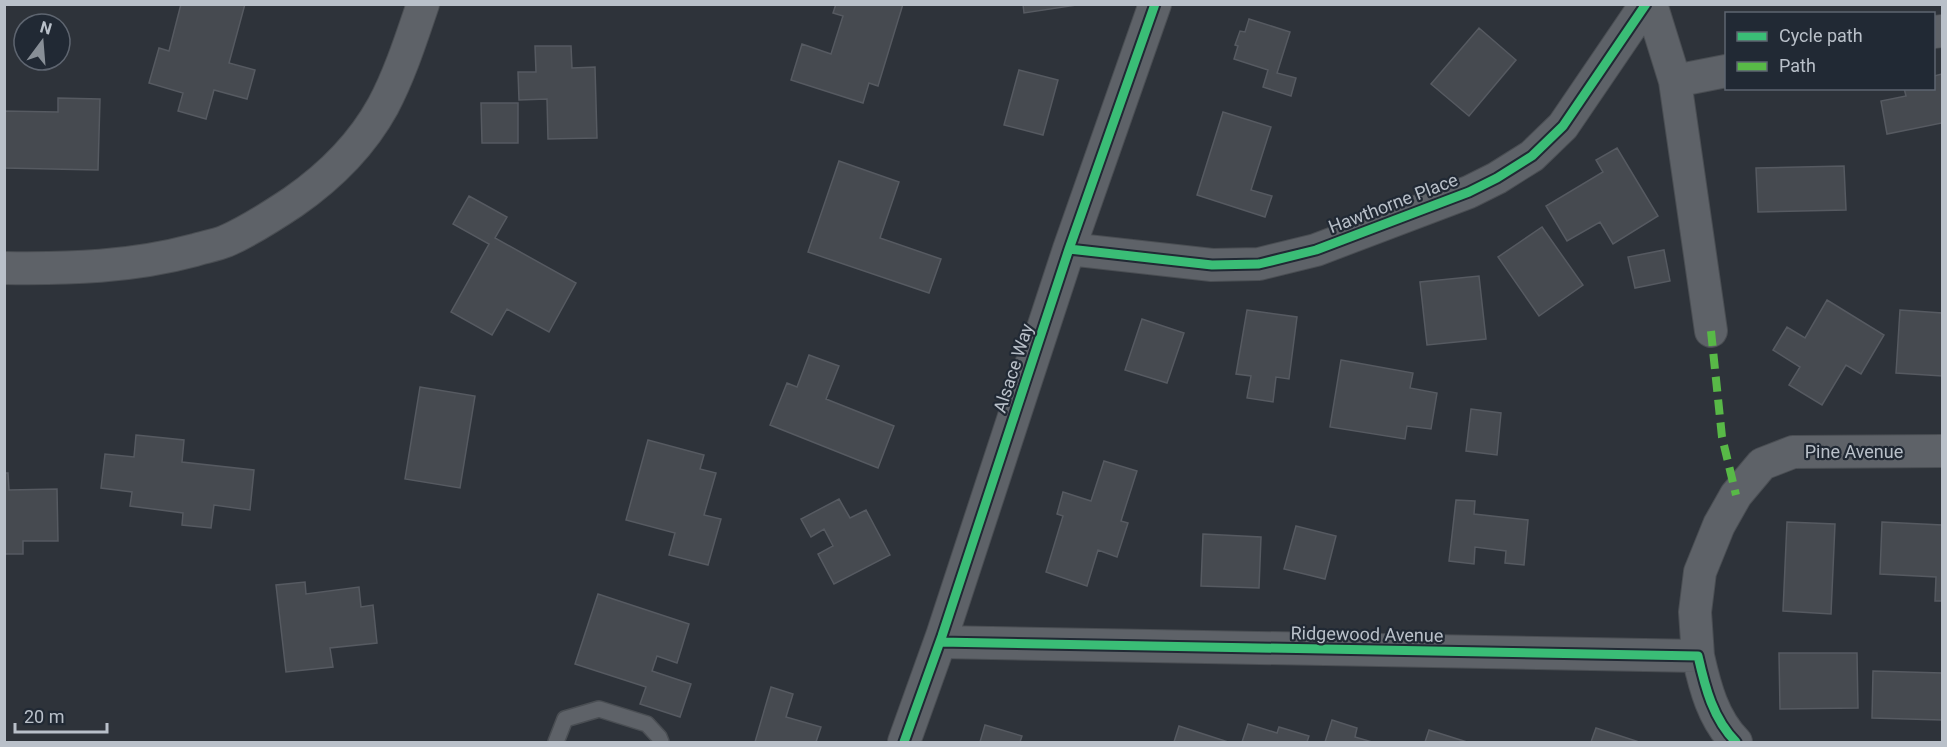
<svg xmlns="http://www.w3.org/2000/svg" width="1947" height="747" viewBox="0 0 1947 747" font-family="Roboto,sans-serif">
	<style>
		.building { fill: #464a50; stroke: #565a61; stroke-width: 1.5 }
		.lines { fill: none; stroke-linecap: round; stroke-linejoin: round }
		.service-casing { stroke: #4a4e53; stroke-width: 18 }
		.minor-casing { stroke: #4a4e53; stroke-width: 34 }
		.service { stroke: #5e6268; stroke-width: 15 }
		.minor { stroke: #5e6268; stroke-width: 32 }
		.quiet { stroke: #58b947; stroke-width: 8; stroke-dasharray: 15 8; stroke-linecap: butt }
		.cycleway-casing { stroke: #212934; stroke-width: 13 }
		.cycleway { stroke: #3abd76; stroke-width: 9 }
		.labels { text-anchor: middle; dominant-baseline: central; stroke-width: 4.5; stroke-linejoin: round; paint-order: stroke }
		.street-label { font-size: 18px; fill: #b9c0c9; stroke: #212934 }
	</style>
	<rect width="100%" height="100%" fill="#2e333a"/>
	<!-- building -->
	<path class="building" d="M181,4H245L229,63L255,70L247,99L214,90L206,119L178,111L183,93L149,83L159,48L169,51Z
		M836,4H903L878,86L869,83L863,103L791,80L802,44L831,54L843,16L833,13Z
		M1023,4H1083L1024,13Z
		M1249,19L1290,32L1277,73L1296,78L1291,96L1263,87L1268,70L1234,59L1238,46L1235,45L1240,31L1245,32Z
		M1479,28L1516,60L1469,116L1431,84Z
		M535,46H571L572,68L595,67L597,138L548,139L547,99L519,100L518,72H536Z
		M1019,70L1058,80L1043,135L1004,125Z
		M1942,74V123L1887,134L1881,101L1906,96L1904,88H1934V76Z
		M58,98L100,99L98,170L4,168V111L58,112Z
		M481,103H518V143H482Z
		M1223,112L1271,127L1251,190L1272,196L1265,217L1197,195Z
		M1617,148L1658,216L1613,244L1600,222L1567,241L1546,206L1603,172L1596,160Z
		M839,161L899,182L880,238L941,259L929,293L808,252Z
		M1844,166L1846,210L1758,212L1756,168Z
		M469,196L507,217L495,238L576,283L549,332L507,309L492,335L451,312L489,244L453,224Z
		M1542,227L1583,285L1539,316L1498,257Z
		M1664,250L1670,281L1635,288L1628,257Z
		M1479,276L1486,339L1427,345L1420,282Z
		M1827,300L1884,335L1861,374L1846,365L1822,405L1789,385L1800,367L1773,350L1787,327L1805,338Z
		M1247,310L1297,317L1289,379L1276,377L1273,402L1247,398L1251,376L1236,374Z
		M1900,310L1942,313V376L1896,373Z
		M1142,319L1184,333L1167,383L1125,370Z
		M809,355L839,366L826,399L894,426L878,468L770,425L787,383L797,387Z
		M1341,360L1413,373L1410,388L1437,393L1431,429L1407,426L1405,439L1330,427Z
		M420,387L475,396L460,488L405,479Z
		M1471,409L1501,413L1497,455L1466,451Z
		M136,435L184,440L182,462L254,470L250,510L214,505L211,528L182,525L183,513L130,506L132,492L101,488L105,454L134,457Z
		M648,440L704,455L700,469L716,473L704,515L721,519L708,565L669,555L675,533L626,520Z
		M1104,461L1137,471L1121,521L1128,523L1117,557L1098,550L1087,586L1046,572L1063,516L1057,514L1063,492L1091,501Z
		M4,473H8L9,490L57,489L58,541H23V554H4Z
		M839,499L850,518L866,510L890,555L834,584L818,554L833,546L824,529L811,537L801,519Z
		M1456,500L1475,501L1474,514L1528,520L1524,565L1505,563L1506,551L1475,547L1474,564L1449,561Z
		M1787,522L1835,524L1831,614L1783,611Z
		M1882,522L1942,525V601H1935L1936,577L1880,574Z
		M1296,526L1336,536L1325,579L1284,569Z
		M1203,534L1261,537L1259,588L1201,586Z
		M305,582L306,594L359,587L361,607L373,605L377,643L330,648L333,667L286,672L276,585Z
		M598,594L689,624L677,663L657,656L652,671L691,684L680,717L640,704L646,687L575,664Z
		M1779,653H1857L1858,708L1780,709Z
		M1873,671L1942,673V720L1872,718Z
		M771,687L793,694L786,717L821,727L816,742H755Z
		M1332,720L1357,728L1355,737L1372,742H1325Z
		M1248,724L1277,733L1279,727L1309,736L1307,742H1242Z
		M985,725L1022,736L1020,742H980Z
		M1179,726L1228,742H1174Z
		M1596,728L1639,742H1591Z
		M1429,730L1467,742H1425Z"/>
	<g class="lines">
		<defs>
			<path id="service" d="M556,742L565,719L599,709L647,724L659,737L661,742"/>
			<path id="minor" d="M1651,4L1675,81L1711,331
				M1934,32L1942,31
				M1675,81L1726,71
				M1069,249L1212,265L1259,264L1316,250L1469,192L1497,178L1532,156L1563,126L1646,4
				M4,268C69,269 132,267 195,250C205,247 216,245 226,241C249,231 272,216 293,202C329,177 361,146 383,106C400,74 411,39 423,4
				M940,642L1698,656C1705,687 1713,719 1736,742
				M1698,656L1695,612L1700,572L1719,525L1736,495L1762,464L1793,452L1942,451
				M904,742L942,636L1069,249L1155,4"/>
		</defs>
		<!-- service casing -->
		<use href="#service" class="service-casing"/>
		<!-- minor casing -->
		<use href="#minor" class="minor-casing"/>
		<!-- service -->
		<use href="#service" class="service"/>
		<!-- minor -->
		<use href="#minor" class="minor"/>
		<!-- quiet -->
		<path class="quiet" d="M1711,331L1722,437L1736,495"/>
		<defs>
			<path id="cycleway" d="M1069,249L1212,265L1259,264L1316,250L1469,192L1497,178L1532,156L1563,126L1646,4
				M940,642L1698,656C1705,687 1713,719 1736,742
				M904,742L942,636L1069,249L1155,4"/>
		</defs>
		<!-- cycleway casing -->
		<use href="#cycleway" class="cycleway-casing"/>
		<!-- cycleway -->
		<use href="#cycleway" class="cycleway"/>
	</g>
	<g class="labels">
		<!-- street labels -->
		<g class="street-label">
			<text transform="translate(1393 203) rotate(-21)">Hawthorne Place</text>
			<text transform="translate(1013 368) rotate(-72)">Alsace Way</text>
			<text x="1854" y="451">Pine Avenue</text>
			<text transform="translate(1367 634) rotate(1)">Ridgewood Avenue</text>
		</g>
	</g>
	<!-- border -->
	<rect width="1947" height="747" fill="none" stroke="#b9c0c9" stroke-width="12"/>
	<!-- legend -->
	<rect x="1725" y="12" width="210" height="78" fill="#212934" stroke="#5e6570" stroke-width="1.5"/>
	<rect x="1737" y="32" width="30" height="9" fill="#3abd76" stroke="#5e6570" stroke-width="1.5"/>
	<text x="1779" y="42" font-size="18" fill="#b9c0c9">Cycle path</text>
	<rect x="1737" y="62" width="30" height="9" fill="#58b947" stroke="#5e6570" stroke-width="1.5"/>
	<text x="1779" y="72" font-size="18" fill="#b9c0c9">Path</text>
	<!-- north arrow -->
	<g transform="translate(42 42) rotate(16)"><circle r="28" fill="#212934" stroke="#5e6570" stroke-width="1.5"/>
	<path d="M0-4.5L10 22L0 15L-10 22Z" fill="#888f97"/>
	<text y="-9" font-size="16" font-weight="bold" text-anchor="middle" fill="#b9c0c9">N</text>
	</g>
	<!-- scale -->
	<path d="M15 723v9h92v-9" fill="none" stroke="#b9c0c9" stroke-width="3"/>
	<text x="24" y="723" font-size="18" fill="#b9c0c9" stroke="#212934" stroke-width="4.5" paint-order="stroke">20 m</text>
</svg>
